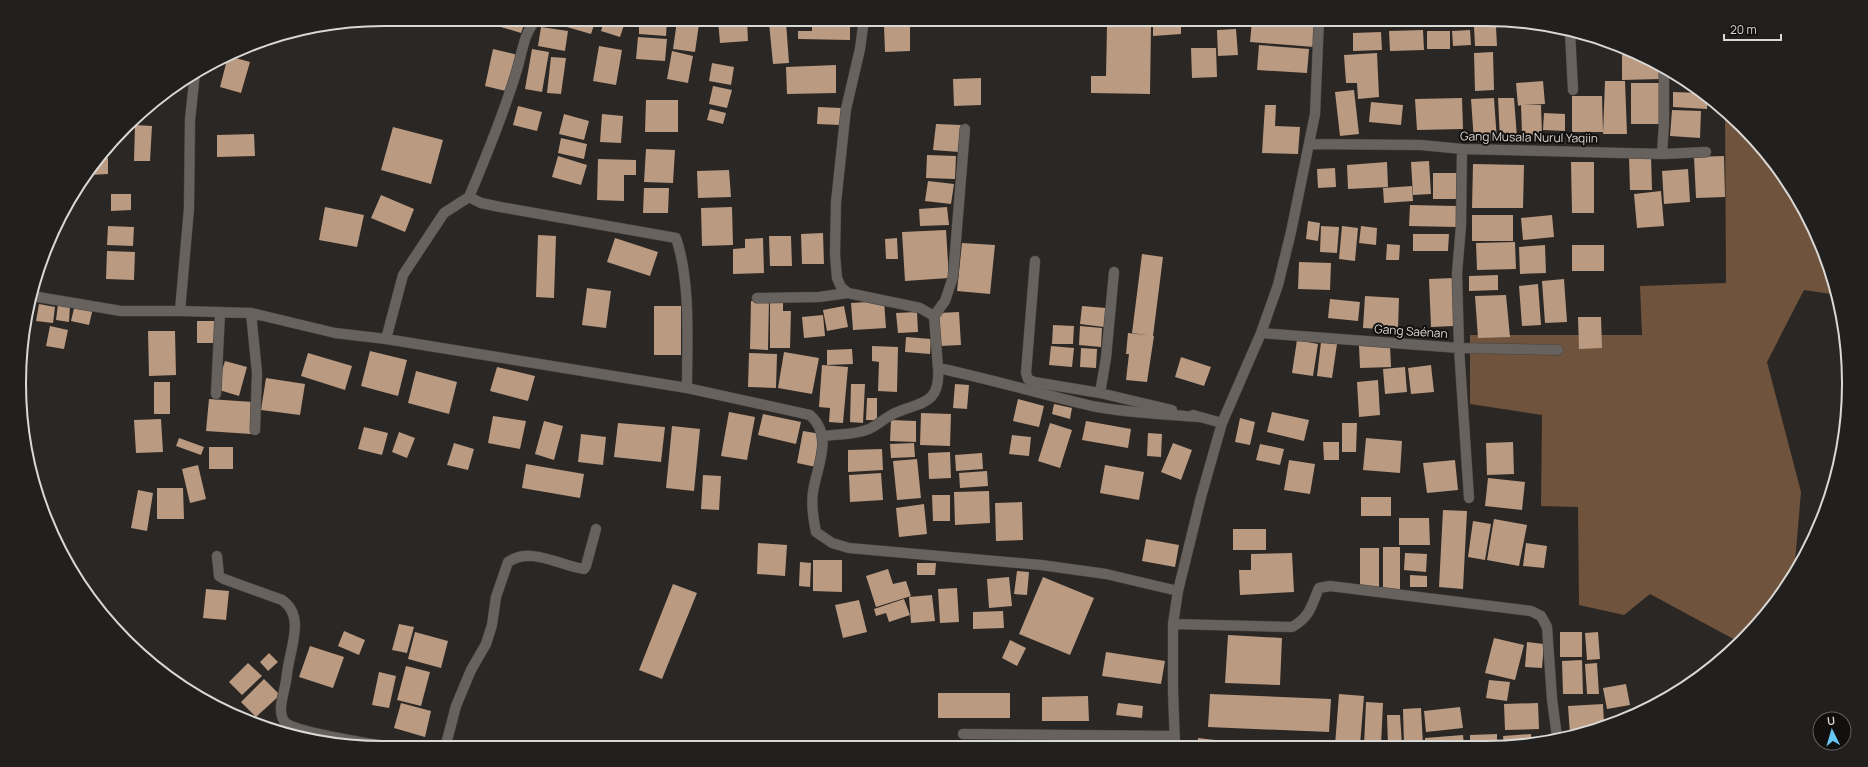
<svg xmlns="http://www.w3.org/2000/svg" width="1868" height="767" viewBox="0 0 1868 767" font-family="Manrope,sans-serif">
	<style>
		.forest { fill: #6f533c }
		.building { fill: #ba9a81 }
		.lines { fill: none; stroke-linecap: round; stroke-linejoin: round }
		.street-casing { stroke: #474441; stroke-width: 11 }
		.street { stroke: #67625e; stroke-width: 10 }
		.labels { text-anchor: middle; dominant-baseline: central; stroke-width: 4; stroke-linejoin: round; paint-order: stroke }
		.street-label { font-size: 12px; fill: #dad8d5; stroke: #12100f }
		.rim { fill: none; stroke: #dad8d5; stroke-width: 2 }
	</style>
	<rect width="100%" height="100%" fill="#2b2724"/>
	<!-- forest -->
	<path class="forest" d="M1725,110L1774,161L1811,222L1838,295L1804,290L1767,362L1801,492L1794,573L1788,586L1739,642L1650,594L1624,615L1579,605L1578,507L1541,506L1542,415L1470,404V335H1642L1640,286L1726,283Z"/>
	<!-- building -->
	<path class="building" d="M493,19H526L521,33L491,24Z
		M562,19H596L591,34L560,25Z
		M605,19H626L620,37L601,31Z
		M639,19L667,20L666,36L639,34Z
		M718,19H747L748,41L720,43Z
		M812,19L850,20V40L798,39V31H812Z
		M1153,19H1181V34L1153,36Z
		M1216,19H1235V22H1216Z
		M677,21L699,24L695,52L673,49Z
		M1252,21L1316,26L1314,47L1250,42Z
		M786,22L789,63L773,64L769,23Z
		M910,25V51L885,52L884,26Z
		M1107,25L1151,26L1150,94L1091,93V76H1106Z
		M541,27L568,31L565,51L538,46Z
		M1474,27H1496L1497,46H1475Z
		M1236,29L1238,55L1218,56L1217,30Z
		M1423,30L1424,50L1390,51L1389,31Z
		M1470,30L1471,45L1453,46L1452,31Z
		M1427,31H1450V49H1427Z
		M1381,32L1382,50L1353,51V33Z
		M638,37L667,39L665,61L636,59Z
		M1259,45L1309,49L1307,73L1257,70Z
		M599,46L622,50L616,85L593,81Z
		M1191,48H1216L1217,77L1192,78Z
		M493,49L518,55L510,92L485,86Z
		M532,49L549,52L542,92L525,89Z
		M672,51L693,56L688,83L667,79Z
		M1493,52L1494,90L1475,91L1474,53Z
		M1377,53L1379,97L1358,99L1357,83H1346L1344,55Z
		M1622,55H1638L1661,65V79L1622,80Z
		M228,56L250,62L241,93L220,87Z
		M551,57L566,58L561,94L547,93Z
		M712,63L734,67L731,85L709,81Z
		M836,65V93L787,94L786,67Z
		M1674,73L1685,81H1674Z
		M981,78V105L954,106L953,79Z
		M1543,81L1545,104L1523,105H1541L1542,135H1522L1521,105L1518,106L1516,83Z
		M1605,81H1625L1627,134H1603Z
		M1631,83H1662V124H1631Z
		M713,86L732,90L727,108L709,104Z
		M1354,90L1359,134L1340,136L1335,92Z
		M1673,92L1702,93L1708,97L1707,109L1673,107Z
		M1572,96H1602L1603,132H1572Z
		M1462,98L1463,129L1417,130L1415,99Z
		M1494,98L1497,141L1474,142L1471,99Z
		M1498,98H1514L1517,138L1500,139Z
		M646,100H678V132H645Z
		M1371,102L1403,105L1401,125L1369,122Z
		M1265,105H1276L1275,126L1300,127L1298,154L1262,153Z
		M518,106L542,112L537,131L513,125Z
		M818,107L841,108V125L817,124Z
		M710,109L726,113L723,124L707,120Z
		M1672,110L1701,111L1700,138L1670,136Z
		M1544,113L1565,114V131L1543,130Z
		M564,114L589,121L584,140L559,134Z
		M602,114L623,116L621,143L600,142Z
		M936,124L961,125L959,152L933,150Z
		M135,125L152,126L150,161H134Z
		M393,127L443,140L431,184L381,170Z
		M254,134L255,156L217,157V135Z
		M561,138L587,144L584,159L558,153Z
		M646,149L675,150L673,183L644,182Z
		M927,155L956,156L955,179L926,178Z
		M558,156L587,165L581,185L552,177Z
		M1629,156H1651L1652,190H1630Z
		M1724,156L1725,197L1696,198L1694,157Z
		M103,158H108V174L89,175Z
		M598,159L636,160V175H624V201L597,200Z
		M1429,161L1431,194L1413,195L1411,162Z
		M1387,162L1388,187L1348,189L1347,165Z
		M1571,162H1594V213H1572Z
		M1473,164L1524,165L1523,208H1472Z
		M1335,168L1336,187L1318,188L1317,169Z
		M1688,169L1690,202L1664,204L1662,171Z
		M729,170L731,197L698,198L697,171Z
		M1433,173H1458L1459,199H1433Z
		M928,181L954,184L951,204L925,201Z
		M1412,186L1413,201L1384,203L1383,188Z
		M644,188H669L668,213H643Z
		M1661,191L1664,226L1637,228L1634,194Z
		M111,194H131V210L111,211Z
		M381,195L414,209L405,232L371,218Z
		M1410,205L1457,206L1456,227L1409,226Z
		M325,207L364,215L357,247L319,240Z
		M732,207L733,245L702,246L701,208Z
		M947,207L949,225L920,226L919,209Z
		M1472,215H1513V241H1472Z
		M1552,215L1554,237L1523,240L1521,218Z
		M1308,221L1320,223L1318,241L1306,239Z
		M108,226L134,227L133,246L107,245Z
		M1321,226L1339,227L1337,253L1320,252Z
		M1342,226L1358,228L1355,261L1339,259Z
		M1361,226L1377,228L1376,245L1359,243Z
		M946,230L949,278L905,281L902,232Z
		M823,233L824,264H802L801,234Z
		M1413,234H1449L1448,251H1413Z
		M538,235L556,236L554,298L536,297Z
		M769,236H791L792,266H770Z
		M615,238L658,252L650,276L607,262Z
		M763,238L764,273L733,274V249L745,248V239Z
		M897,238L898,259H886L885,239Z
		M1515,242L1516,269L1477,270L1476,243Z
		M962,243L995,245L990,294L957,291Z
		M1387,244L1400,245L1399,260H1386Z
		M1545,245L1546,273L1520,274L1519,247Z
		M1572,245H1604V271H1572Z
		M107,251L135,252L134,280L106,279Z
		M1142,254L1163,257L1153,336L1132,333Z
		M1299,262L1331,263L1330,290L1298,289Z
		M1498,275V290L1469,291V276Z
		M1453,278L1454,326L1431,327L1429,279Z
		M1564,279L1567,322L1545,323L1542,281Z
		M1538,284L1541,325L1522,326L1519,286Z
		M587,288L611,291L606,328L582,325Z
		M1506,295L1510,337L1478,338L1475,296Z
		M1365,296L1399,298L1398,330L1363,328Z
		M1330,299L1360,302L1358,321L1328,318Z
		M770,300H783V311H791L790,348H770Z
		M751,301H769L768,350L750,349Z
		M884,301L886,328L853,330L851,303Z
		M39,304L55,307L53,323L36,321Z
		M58,304L70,306L69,322L56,320Z
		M75,304L93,308L89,325L71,321Z
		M654,306H681V355H654Z
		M844,306L848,327L827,331L823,310Z
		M1082,306L1106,308L1104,327L1080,324Z
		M917,312L918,332L898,333L896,313Z
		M959,312L961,345L940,346L938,313Z
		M823,315L825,336L804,338L802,317Z
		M1578,317H1601L1602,348L1579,349Z
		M197,321H214V343H197Z
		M1053,325L1074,326L1073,344H1052Z
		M50,326L68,330L64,349L46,346Z
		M1080,326L1102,328L1101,347L1079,345Z
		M148,331H175L176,375L149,376Z
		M1128,333L1154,336L1147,382L1126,380L1129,354H1126Z
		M906,337L931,339L930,354L905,352Z
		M1297,340L1318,344L1313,376L1292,373Z
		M1321,342L1337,344L1332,378L1317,376Z
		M1390,345L1391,367L1360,368L1359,346Z
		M872,346L898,347L897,392L878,391L879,362L872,361Z
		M1051,346L1074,348L1072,367L1049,365Z
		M1081,348L1097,349L1096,368L1080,367Z
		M852,349L853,364L827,365V350Z
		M370,351L407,360L398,396L361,386Z
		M784,352L819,358L812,394L778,388Z
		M308,353L352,366L345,390L301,376Z
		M749,353L777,354L776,388L748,387Z
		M1181,357L1211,367L1204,386L1175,377Z
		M225,361L247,367L239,396L216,389Z
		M822,365L848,367L843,423L829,422L830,408L819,407Z
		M1431,365L1434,392L1411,394L1408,368Z
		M497,367L535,376L528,401L490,391Z
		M1405,367L1407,392L1385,394L1383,369Z
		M416,371L457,382L449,414L408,403Z
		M266,378L305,384L300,415L261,410Z
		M1378,380L1380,415L1359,417L1357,382Z
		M154,382H170V414H154Z
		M851,384H865L863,423L850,422Z
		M955,384L969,385L967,409L953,408Z
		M867,398H877V420H866Z
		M209,399L253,402L251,434L206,431Z
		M1018,399L1044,406L1039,427L1013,421Z
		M1054,404L1072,408L1070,419L1052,414Z
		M729,412L755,417L747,460L721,456Z
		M1272,412L1309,420L1304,441L1267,432Z
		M921,413L951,414L950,446L920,445Z
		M763,414L801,422L796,444L758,435Z
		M493,416L526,421L520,449L488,443Z
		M1240,418L1255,422L1250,445L1235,442Z
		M161,419L163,452L136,453L134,420Z
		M891,420L916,421V442L890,441Z
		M544,421L563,426L554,460L535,454Z
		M1086,421L1131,429L1128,448L1082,440Z
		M618,423L665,427L661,462L614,457Z
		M1050,423L1072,430L1060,468L1038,461Z
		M1342,423H1357L1356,452H1342Z
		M672,426L700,429L694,491L666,488Z
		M364,427L388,433L382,455L358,449Z
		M803,431L821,434L816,467L797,463Z
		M399,432L415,438L407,458L392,452Z
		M1148,433L1162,434L1161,457L1147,456Z
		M581,434L606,437L603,465L578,462Z
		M1012,435L1031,437L1029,456L1009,454Z
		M179,438L204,447L201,455L176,446Z
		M1366,438L1402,441L1400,473L1363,470Z
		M1323,442H1339V460H1324Z
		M1513,442L1514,474L1487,475L1486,443Z
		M454,443L474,449L468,470L447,465Z
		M914,443L915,457L891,458L890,444Z
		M1173,443L1192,450L1181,480L1161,472Z
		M1260,444L1284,449L1280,465L1256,460Z
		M209,447H233V469H209Z
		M882,449L883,470L848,472V450Z
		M950,452L951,478L929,479L928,453Z
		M982,453L983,469L956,471L955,455Z
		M917,459L921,498L897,500L893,461Z
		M1289,460L1315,464L1310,494L1284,490Z
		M1455,460L1458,490L1427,493L1423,463Z
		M526,464L584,474L580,498L522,488Z
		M198,465L206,499L190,503L182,469Z
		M1105,465L1144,472L1139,500L1100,493Z
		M987,471L988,486L960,488L959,473Z
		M881,473L883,500L850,502L849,475Z
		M703,475L721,476L719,510L701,509Z
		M1488,478L1525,482L1522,510L1485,506Z
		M157,488H183L184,519H157Z
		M138,490L153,493L147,531L131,528Z
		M989,491L990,523L955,525L954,492Z
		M932,495H950V521H933Z
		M1361,497H1391V516H1361Z
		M1022,502L1023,540L996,541L995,503Z
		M924,504L927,534L899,537L896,508Z
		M1443,510L1467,511L1463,589L1439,587Z
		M1399,518H1429L1430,545H1399Z
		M1494,519L1527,525L1519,566L1487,560Z
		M1473,521L1491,524L1485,560L1468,557Z
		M1233,529H1266V550H1233Z
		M1146,539L1179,545L1175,567L1142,561Z
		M758,543L787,545L785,576L757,574Z
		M1526,543L1547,546L1544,568L1523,566Z
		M1383,547H1400V590H1383Z
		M1360,548H1379V589H1360Z
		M1292,553L1294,592L1240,595L1239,570H1251V554Z
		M1405,553L1427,554L1426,572L1404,570Z
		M813,560H842V592L813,591Z
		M800,562L811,563L810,587L799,586Z
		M917,563H936L935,575H917Z
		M888,569L893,584L906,581L911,596L876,607L866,576Z
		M1017,571L1029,572L1027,595L1014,594Z
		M1410,575L1427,576V587H1410Z
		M1009,577L1012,606L989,608L987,579Z
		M1043,577L1094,598L1070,655L1019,634Z
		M673,584L697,593L662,679L639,670Z
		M957,588L959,622L940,623L938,589Z
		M206,589L229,591L226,620L203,618Z
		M932,595L935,621L911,623L909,597Z
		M904,599L910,615L889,622L886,613L876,616L874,609Z
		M859,600L867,632L843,638L835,605Z
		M1003,611L1004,628L973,629V612Z
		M399,624L414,627L407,653L392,650Z
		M344,631L365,640L359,655L338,646Z
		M415,632L448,641L441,668L408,659Z
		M1560,632H1582V657H1560Z
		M1598,632L1600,659L1587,660L1585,633Z
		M1228,635L1282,638L1280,685L1225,683Z
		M1494,638L1524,645L1515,680L1485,673Z
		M1010,640L1026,648L1017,666L1002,658Z
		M1527,642L1544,644L1542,668L1525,667Z
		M310,646L344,657L333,688L299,677Z
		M1106,652L1165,661L1161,684L1102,676Z
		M269,653L278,662L268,671L260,662Z
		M1582,660L1583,694H1563L1562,661Z
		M248,663L262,676L242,695L229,682Z
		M1597,663L1599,694H1587L1585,664Z
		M406,666L430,672L421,706L397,700Z
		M379,672L396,676L389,708L372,705Z
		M264,679L280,695L256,717L241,702Z
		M1489,680L1510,682L1507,701L1486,698Z
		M1626,684L1630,705L1607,709L1603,688Z
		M938,693H1010V718H938Z
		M1210,694L1331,699L1329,732L1208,727Z
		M1339,694L1364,696L1360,745H1335Z
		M1088,696L1089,721H1042V697Z
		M1366,702L1383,703L1381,745H1364Z
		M401,703L431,711L425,737L394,728Z
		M1118,703L1143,706L1142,718L1116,715Z
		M1538,703L1539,729L1505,730L1504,704Z
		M1603,704L1604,723L1570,734L1568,706Z
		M1460,707L1463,728L1426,732L1424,711Z
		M1421,708L1423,745H1404L1403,709Z
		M1387,715H1400L1402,745H1388Z
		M1497,734V745H1470V735Z
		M1531,734L1532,745H1504L1503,736Z
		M1463,735L1464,745H1425V738Z
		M1089,736L1139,744V746H1087Z
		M1198,738L1257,745V746H1198Z
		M1025,743L1026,746H969V745Z"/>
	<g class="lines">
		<defs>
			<path id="street" d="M537,19C523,33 522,55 516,73C503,115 486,157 469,197L481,203L500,207L676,238C691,282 687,342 687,388
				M864,19L860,49L846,109L836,202L835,255L837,278L841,287L848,293L920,308L934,316
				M1570,33L1573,90
				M1309,144L1421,145L1462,149L1662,154L1664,123V67
				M1462,149L1461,226L1457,273L1459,348L1469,498
				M1662,154L1706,152
				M1035,261L1026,373L1028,379L1034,382L1100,393
				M1114,272L1106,358L1100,393L1172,410
				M32,296L121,311H180L251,313L335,333L386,339L687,388L810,415C834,437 817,465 813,492C811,506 813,518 816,532L832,543L849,548L1041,565L1106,574L1178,591
				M757,298L819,297L848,293
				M180,311L189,208L190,120L195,72
				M251,313L257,373L255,430
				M1261,333L1459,348L1558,350
				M386,339L403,275L444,213L469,197
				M938,368L934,316L945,301L953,277L965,129
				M216,394L220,312
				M1193,415L1222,423
				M823,436C838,434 856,435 869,429C878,425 886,417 895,413C920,402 941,405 938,368C990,379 1041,394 1092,406C1127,413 1163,414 1198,417
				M217,556L219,576L224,579L282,600C303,614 293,641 289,662C287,670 287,678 285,686C283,696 277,713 285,722C295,733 375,744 395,748
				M1173,624L1292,627C1311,616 1311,606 1319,588L1330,586L1531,611L1541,616L1547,627L1552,699L1557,737
				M963,734L1174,736
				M1175,746L1173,691V624L1178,591L1201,497L1222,423L1261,333L1278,285L1291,232L1315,114L1319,19
				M445,748L456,706L471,670L486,644L492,625L496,597L508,562C531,546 560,566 584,569L586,566L596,529"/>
		</defs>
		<!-- street casing -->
		<use href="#street" class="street-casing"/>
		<!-- street -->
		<use href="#street" class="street"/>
	</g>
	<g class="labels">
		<!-- street labels -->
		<g class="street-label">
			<text transform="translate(1529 137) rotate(1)">Gang Musala Nurul Yaqiin</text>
			<text transform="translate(1411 331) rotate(4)">Gang Saénan</text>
		</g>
	</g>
	<!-- crop -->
	<path d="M0 0H1868V767H0ZM383 26H1485A357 357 0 0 1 1842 383V384A357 357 0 0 1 1485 741H383A357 357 0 0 1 26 384V383A357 357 0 0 1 383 26Z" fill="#22201f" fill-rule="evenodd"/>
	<path class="rim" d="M383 26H1485A357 357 0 0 1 1842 383V384A357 357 0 0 1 1485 741H383A357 357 0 0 1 26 384V383A357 357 0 0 1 383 26Z"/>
	<!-- north arrow -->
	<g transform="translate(1832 731) rotate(355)"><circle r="19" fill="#12100f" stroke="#62605e"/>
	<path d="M0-3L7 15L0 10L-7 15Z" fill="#68c4f0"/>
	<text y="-6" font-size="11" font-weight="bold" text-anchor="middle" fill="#dad8d5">U</text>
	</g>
	<!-- scale -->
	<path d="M1724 34v6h57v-6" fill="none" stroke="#dad8d5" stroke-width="2"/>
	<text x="1730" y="34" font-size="12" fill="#dad8d5" stroke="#12100f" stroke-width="3" paint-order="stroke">20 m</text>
</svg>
